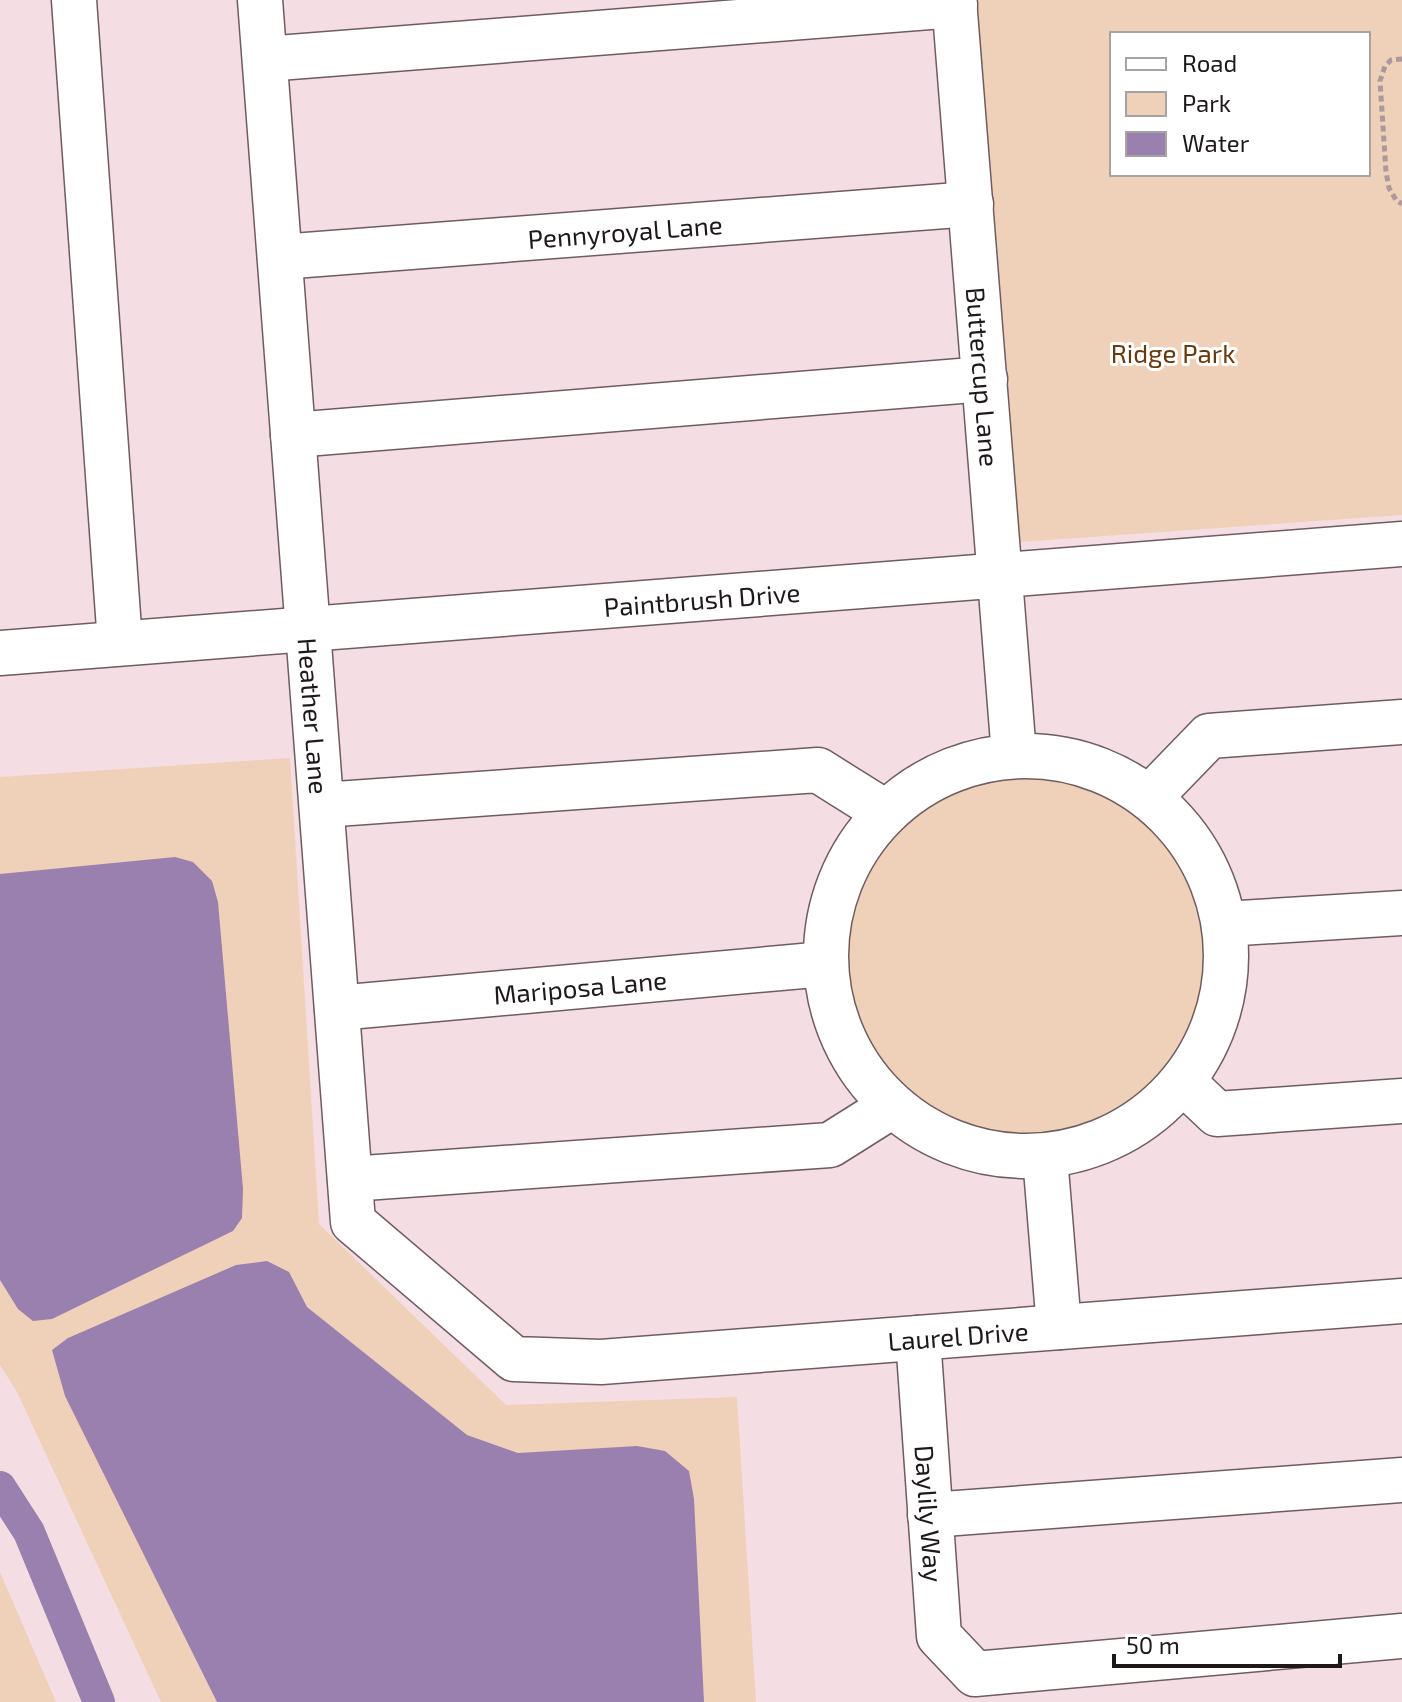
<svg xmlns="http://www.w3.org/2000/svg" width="1402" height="1702" viewBox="0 0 1402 1702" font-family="'Exo 2',sans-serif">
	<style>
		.green { fill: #efd0b8; fill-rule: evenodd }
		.water { fill: #9980af }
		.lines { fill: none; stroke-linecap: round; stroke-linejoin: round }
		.canal { stroke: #9980af; stroke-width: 32 }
		.minor-casing { stroke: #6f5c60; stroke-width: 47 }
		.path { stroke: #ab999d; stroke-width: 5; stroke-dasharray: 6 4; stroke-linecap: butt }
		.minor { stroke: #fff; stroke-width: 44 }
		.labels { text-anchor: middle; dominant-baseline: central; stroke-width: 6; stroke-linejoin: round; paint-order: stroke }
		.street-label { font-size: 26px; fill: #1f1819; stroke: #fff }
		.park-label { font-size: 26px; fill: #673a0f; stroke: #fff }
	</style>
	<rect width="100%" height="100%" fill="#f5dee3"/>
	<!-- green -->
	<path class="green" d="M969,0H1402V515L1007,543ZM1112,34H1368V174H1112Z
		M290,758L319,1224L506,1405L737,1397L756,1702H161L17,1392L0,1365V777Z
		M847 953a181 181 0 1 1 362 0a181 181 0 1 1-362 0Z
		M0,1572L56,1702H0Z"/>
	<!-- water -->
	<path class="water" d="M175,857L193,862L212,881L218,902L243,1189L242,1218L233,1231L52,1319L33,1321L18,1309L0,1280V874Z
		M267,1261L289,1272L307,1307L467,1435L518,1453L637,1446L665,1451L689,1471L694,1499L704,1702H217L65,1396L52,1350L68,1338L236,1265Z"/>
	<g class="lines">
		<!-- canal -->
		<path class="canal" d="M0,1487L29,1532L99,1702"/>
		<defs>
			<g id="minor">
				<path d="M74,0L120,643"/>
				<path id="s1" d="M260,0L353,1222L514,1359L601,1362L1402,1301"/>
				<path id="s2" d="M954,0L1014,755"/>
				<path d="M265,59L955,5"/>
				<path id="s3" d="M280,257L971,204"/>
				<path d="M293,435L985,379"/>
				<path id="s4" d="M0,653L1402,544"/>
				<circle cx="1026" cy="956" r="200"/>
				<path d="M1150,797L1209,736L1402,722"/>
				<path d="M322,805L818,770L885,812"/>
				<path d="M1224,924L1402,913"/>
				<path id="s5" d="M337,1008L825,964"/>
				<path d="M1183,1082L1217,1114L1402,1101"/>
				<path d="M1045,1157L1059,1327"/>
				<path d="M350,1179L830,1145L892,1106"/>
				<path id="s6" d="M918,1338L939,1636L975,1674L1402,1636"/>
				<path d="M930,1515L1402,1480"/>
			</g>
		</defs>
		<!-- minor casing -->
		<use href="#minor" class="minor-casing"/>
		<!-- path -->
		<path class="path" d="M1402,59L1391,60L1385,66L1380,81L1386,172L1389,188L1396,200L1402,204"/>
		<!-- minor -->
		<use href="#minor" class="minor"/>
	</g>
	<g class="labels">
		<!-- street labels -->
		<g class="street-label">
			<text stroke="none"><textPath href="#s3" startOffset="346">Pennyroyal Lane</textPath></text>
			<text stroke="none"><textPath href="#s2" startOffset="378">Buttercup Lane</textPath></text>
			<text stroke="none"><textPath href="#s4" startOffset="704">Paintbrush Drive</textPath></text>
			<text stroke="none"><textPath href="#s1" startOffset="718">Heather Lane</textPath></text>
			<text stroke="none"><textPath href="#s5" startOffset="244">Mariposa Lane</textPath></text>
			<text stroke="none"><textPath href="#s1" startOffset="1882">Laurel Drive</textPath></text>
			<text stroke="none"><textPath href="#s6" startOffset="176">Daylily Way</textPath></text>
		</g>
		<!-- park labels -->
		<g class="park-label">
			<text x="1173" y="352">Ridge Park</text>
		</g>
	</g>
	<!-- legend -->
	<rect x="1110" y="32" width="260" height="144" fill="#ffffff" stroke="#a5a3a3" stroke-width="2"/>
	<rect x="1126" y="58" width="40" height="12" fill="#ffffff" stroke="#a5a3a3" stroke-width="2"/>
	<text x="1182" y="72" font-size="24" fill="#1f1819">Road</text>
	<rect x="1126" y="92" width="40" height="24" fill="#efd0b8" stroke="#a5a3a3" stroke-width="2"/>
	<text x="1182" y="112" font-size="24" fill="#1f1819">Park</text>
	<rect x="1126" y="132" width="40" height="24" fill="#9980af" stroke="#a5a3a3" stroke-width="2"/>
	<text x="1182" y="152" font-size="24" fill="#1f1819">Water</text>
	<!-- scale -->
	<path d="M1114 1654v12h226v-12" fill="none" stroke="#1f1819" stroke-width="4"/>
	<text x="1126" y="1654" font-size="24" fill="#1f1819" stroke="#ffffff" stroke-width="6" paint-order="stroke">50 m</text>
</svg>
